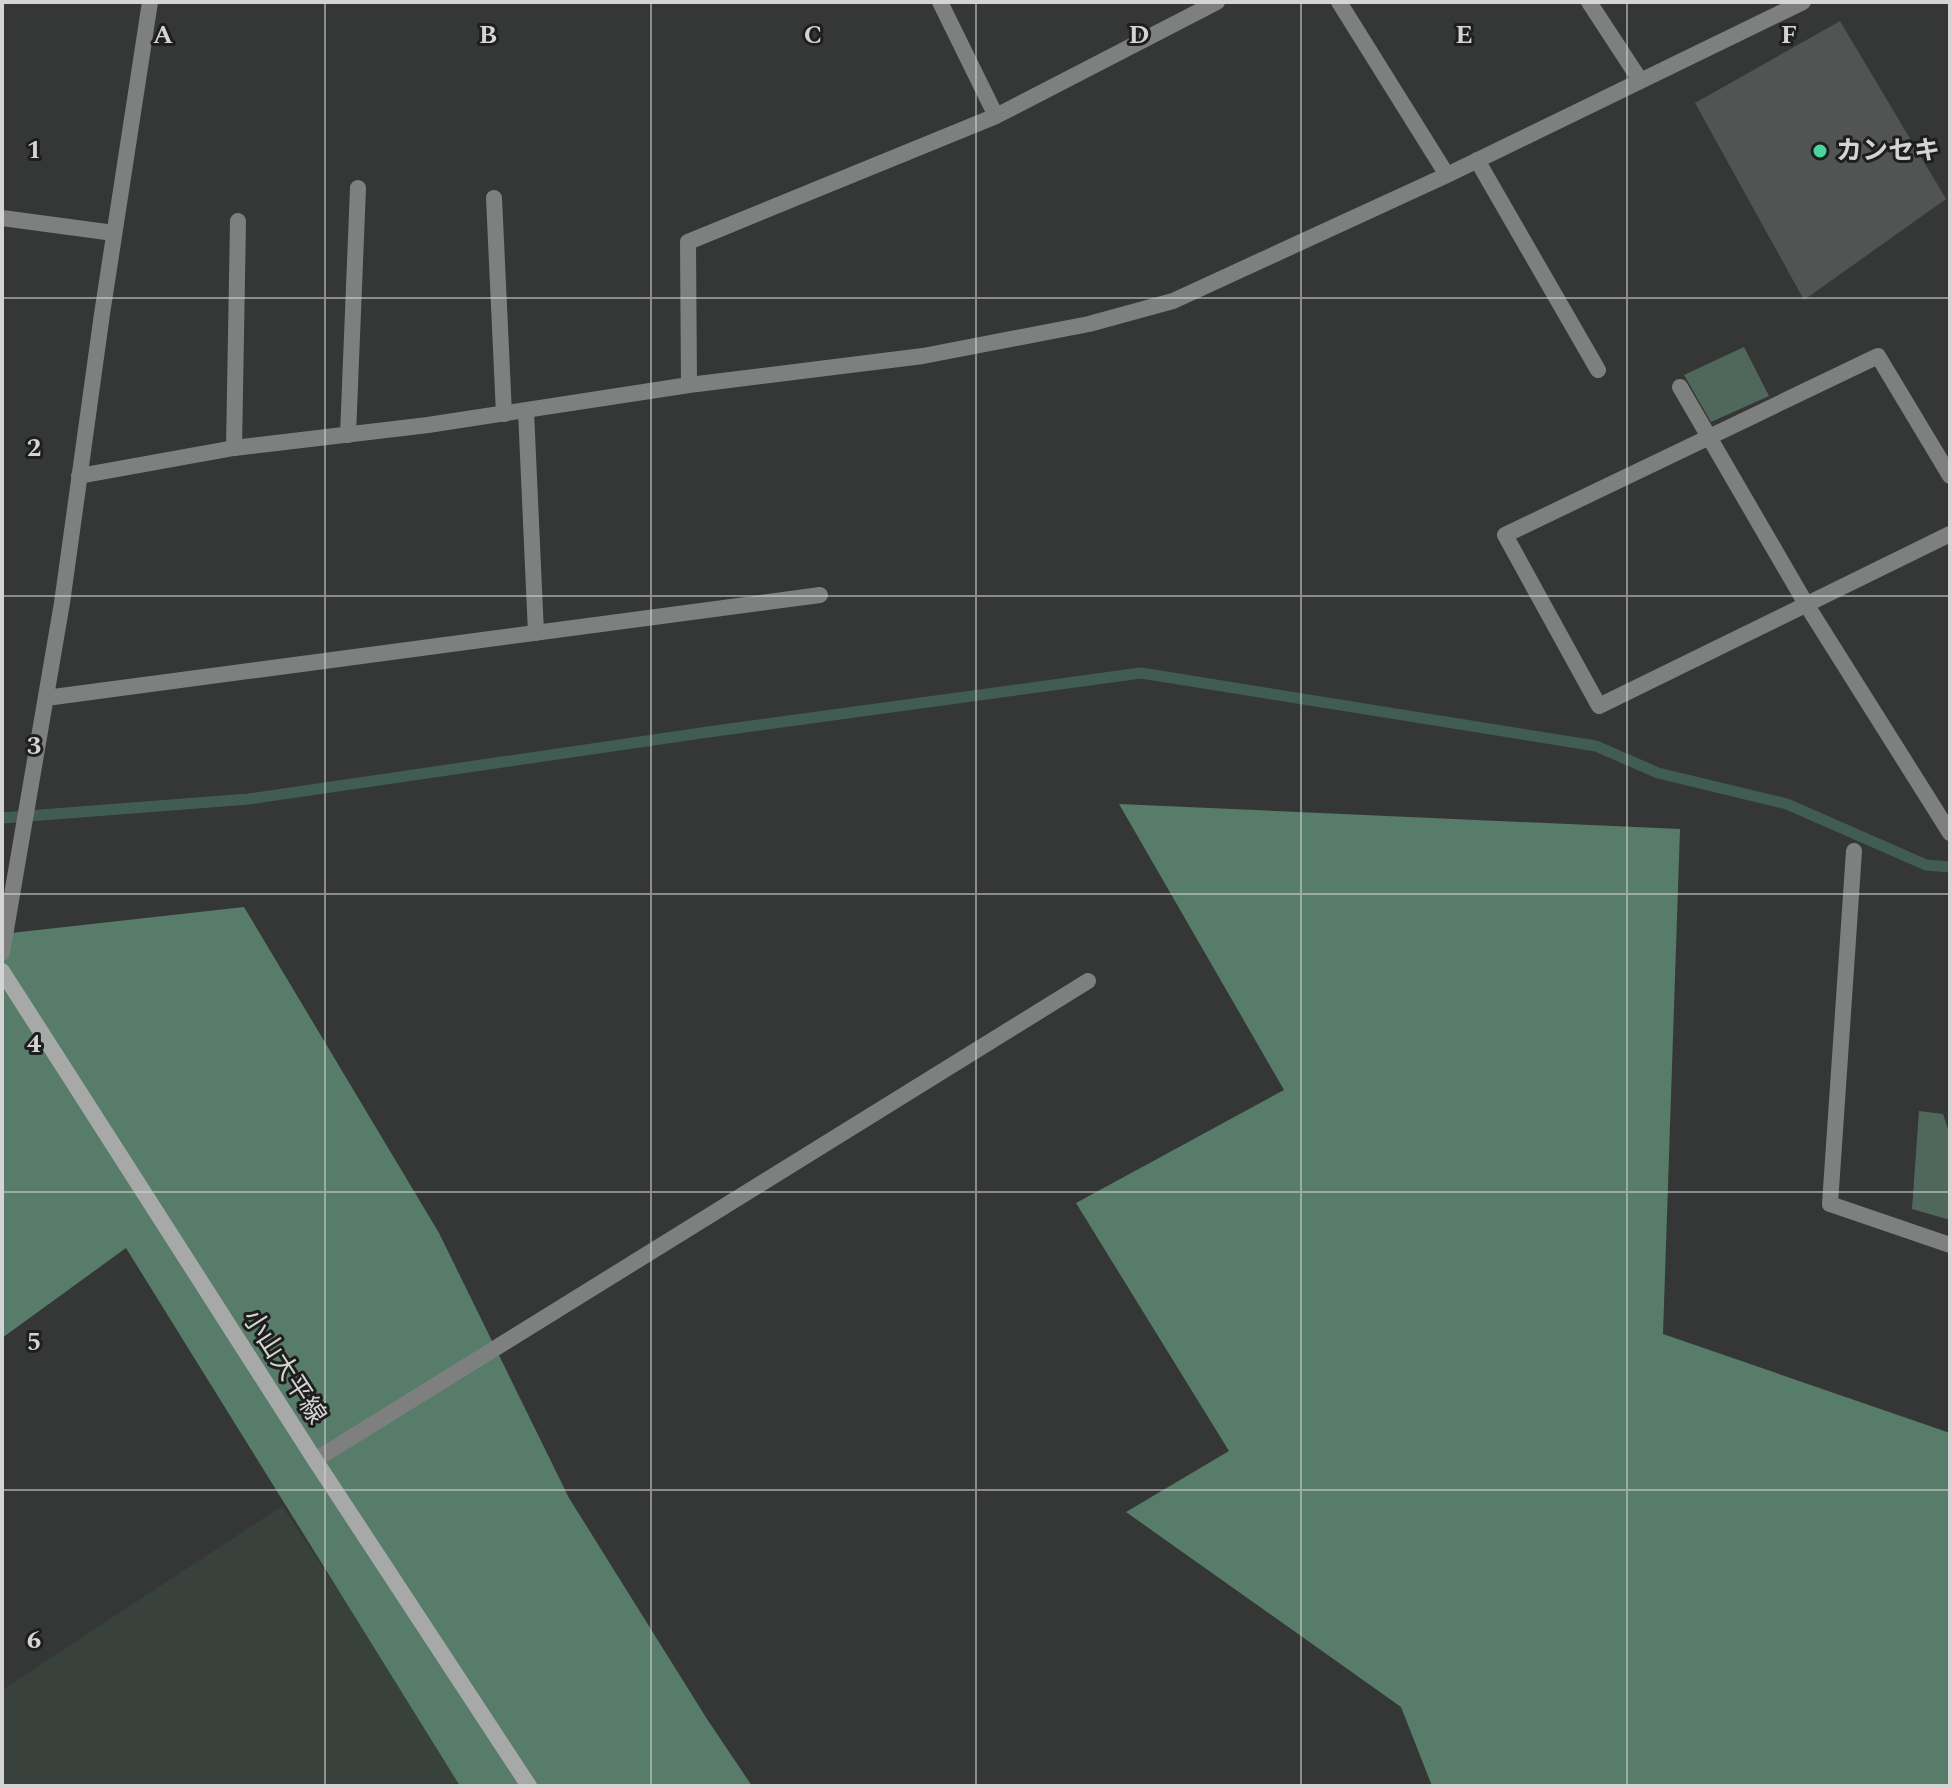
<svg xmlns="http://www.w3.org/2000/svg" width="1952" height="1788" viewBox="0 0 1952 1788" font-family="Spectral,'Noto Sans JP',serif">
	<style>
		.built { fill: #38413c }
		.green { fill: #50685b }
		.forest { fill: #577c69 }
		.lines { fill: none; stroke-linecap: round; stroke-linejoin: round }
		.stream { stroke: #415d52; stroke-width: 11 }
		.building { fill: #515453 }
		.service { stroke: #7e807f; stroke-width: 16 }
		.minor { stroke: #7e807f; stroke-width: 16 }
		.secondary { stroke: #a7a9a8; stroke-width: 16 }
		.grid { fill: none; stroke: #d3d4d3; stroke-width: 2; stroke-opacity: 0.55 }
		.poi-dot { fill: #4bd49b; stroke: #1d1e1d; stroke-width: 3 }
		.labels { text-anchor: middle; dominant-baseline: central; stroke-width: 6; stroke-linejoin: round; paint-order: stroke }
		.poi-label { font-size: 26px; font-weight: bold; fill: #d3d4d3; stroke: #1d1e1d; text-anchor: start }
		.street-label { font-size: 26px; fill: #d3d4d3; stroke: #1d1e1d }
		.grid-label { font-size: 26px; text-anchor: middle; font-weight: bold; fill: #d3d4d3; stroke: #1d1e1d; stroke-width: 6; stroke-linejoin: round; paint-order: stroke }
	</style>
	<rect width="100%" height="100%" fill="#353736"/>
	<!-- built -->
	<path class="built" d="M282,1506L469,1786H2V1690Z"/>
	<!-- green -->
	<path class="green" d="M1744,347L1769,396L1711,422L1684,375Z
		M1919,1111L1943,1114L1950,1135V1220L1912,1209Z"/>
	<!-- forest -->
	<path class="forest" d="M1119,804L1680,829L1663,1334L1950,1433V1786H1432L1401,1707L1126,1512L1229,1451L1076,1203L1284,1090Z
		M244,907L439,1233L569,1498L707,1719L752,1786H460L126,1248L2,1338V934Z"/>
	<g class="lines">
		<!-- stream -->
		<path class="stream" d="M2,818L249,799L715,731L1141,673L1596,746L1658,773L1787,804L1926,865L1950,867"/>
	</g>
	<!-- building -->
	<path class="building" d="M1840,21L1946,199L1804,300L1695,103Z"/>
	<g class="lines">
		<!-- service -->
		<path class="service" d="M494,198L504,414
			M2,218L114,233
			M348,435L358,188
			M234,448L238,221"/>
		<!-- minor -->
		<path class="minor" d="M940,2L996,116
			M1339,2L1447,175
			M1589,2L1640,80
			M1477,160L1598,370
			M689,385L688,242L996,116L1217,2
			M1680,387L1806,604L1950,833
			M526,411L536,633
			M79,476L234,448L428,425L689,385L923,356L1089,324L1173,301L1447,175L1803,2
			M1950,476L1878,356L1505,535L1599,706L1950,534
			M46,698L820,595
			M1854,851L1830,1204L1950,1245
			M2,953L62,603L102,314L150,2
			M315,1460L1088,981"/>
		<!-- secondary -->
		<path class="secondary" d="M2,971L315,1460L529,1786"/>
	</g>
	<!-- grid -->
	<path class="grid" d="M325,2V1786M651,2V1786M976,2V1786M1301,2V1786M1627,2V1786M2,298H1950M2,596H1950M2,894H1950M2,1192H1950M2,1490H1950"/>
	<!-- markers -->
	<circle class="poi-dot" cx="1820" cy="151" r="8"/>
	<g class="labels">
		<!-- poi labels -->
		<g class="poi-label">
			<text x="1836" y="151">カンセキ</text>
		</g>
		<!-- street labels -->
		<g class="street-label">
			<text transform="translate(284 1367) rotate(57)">小山大平線</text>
		</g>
	</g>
	<g class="grid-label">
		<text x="163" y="43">A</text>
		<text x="488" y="43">B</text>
		<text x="813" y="43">C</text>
		<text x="1139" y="43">D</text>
		<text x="1464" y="43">E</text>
		<text x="1789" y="43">F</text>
		<text x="34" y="158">1</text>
		<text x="34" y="456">2</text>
		<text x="34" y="754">3</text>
		<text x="34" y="1052">4</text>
		<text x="34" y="1350">5</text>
		<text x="34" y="1648">6</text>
	</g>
	<!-- border -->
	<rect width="1952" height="1788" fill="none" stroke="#d3d4d3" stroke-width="8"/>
</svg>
